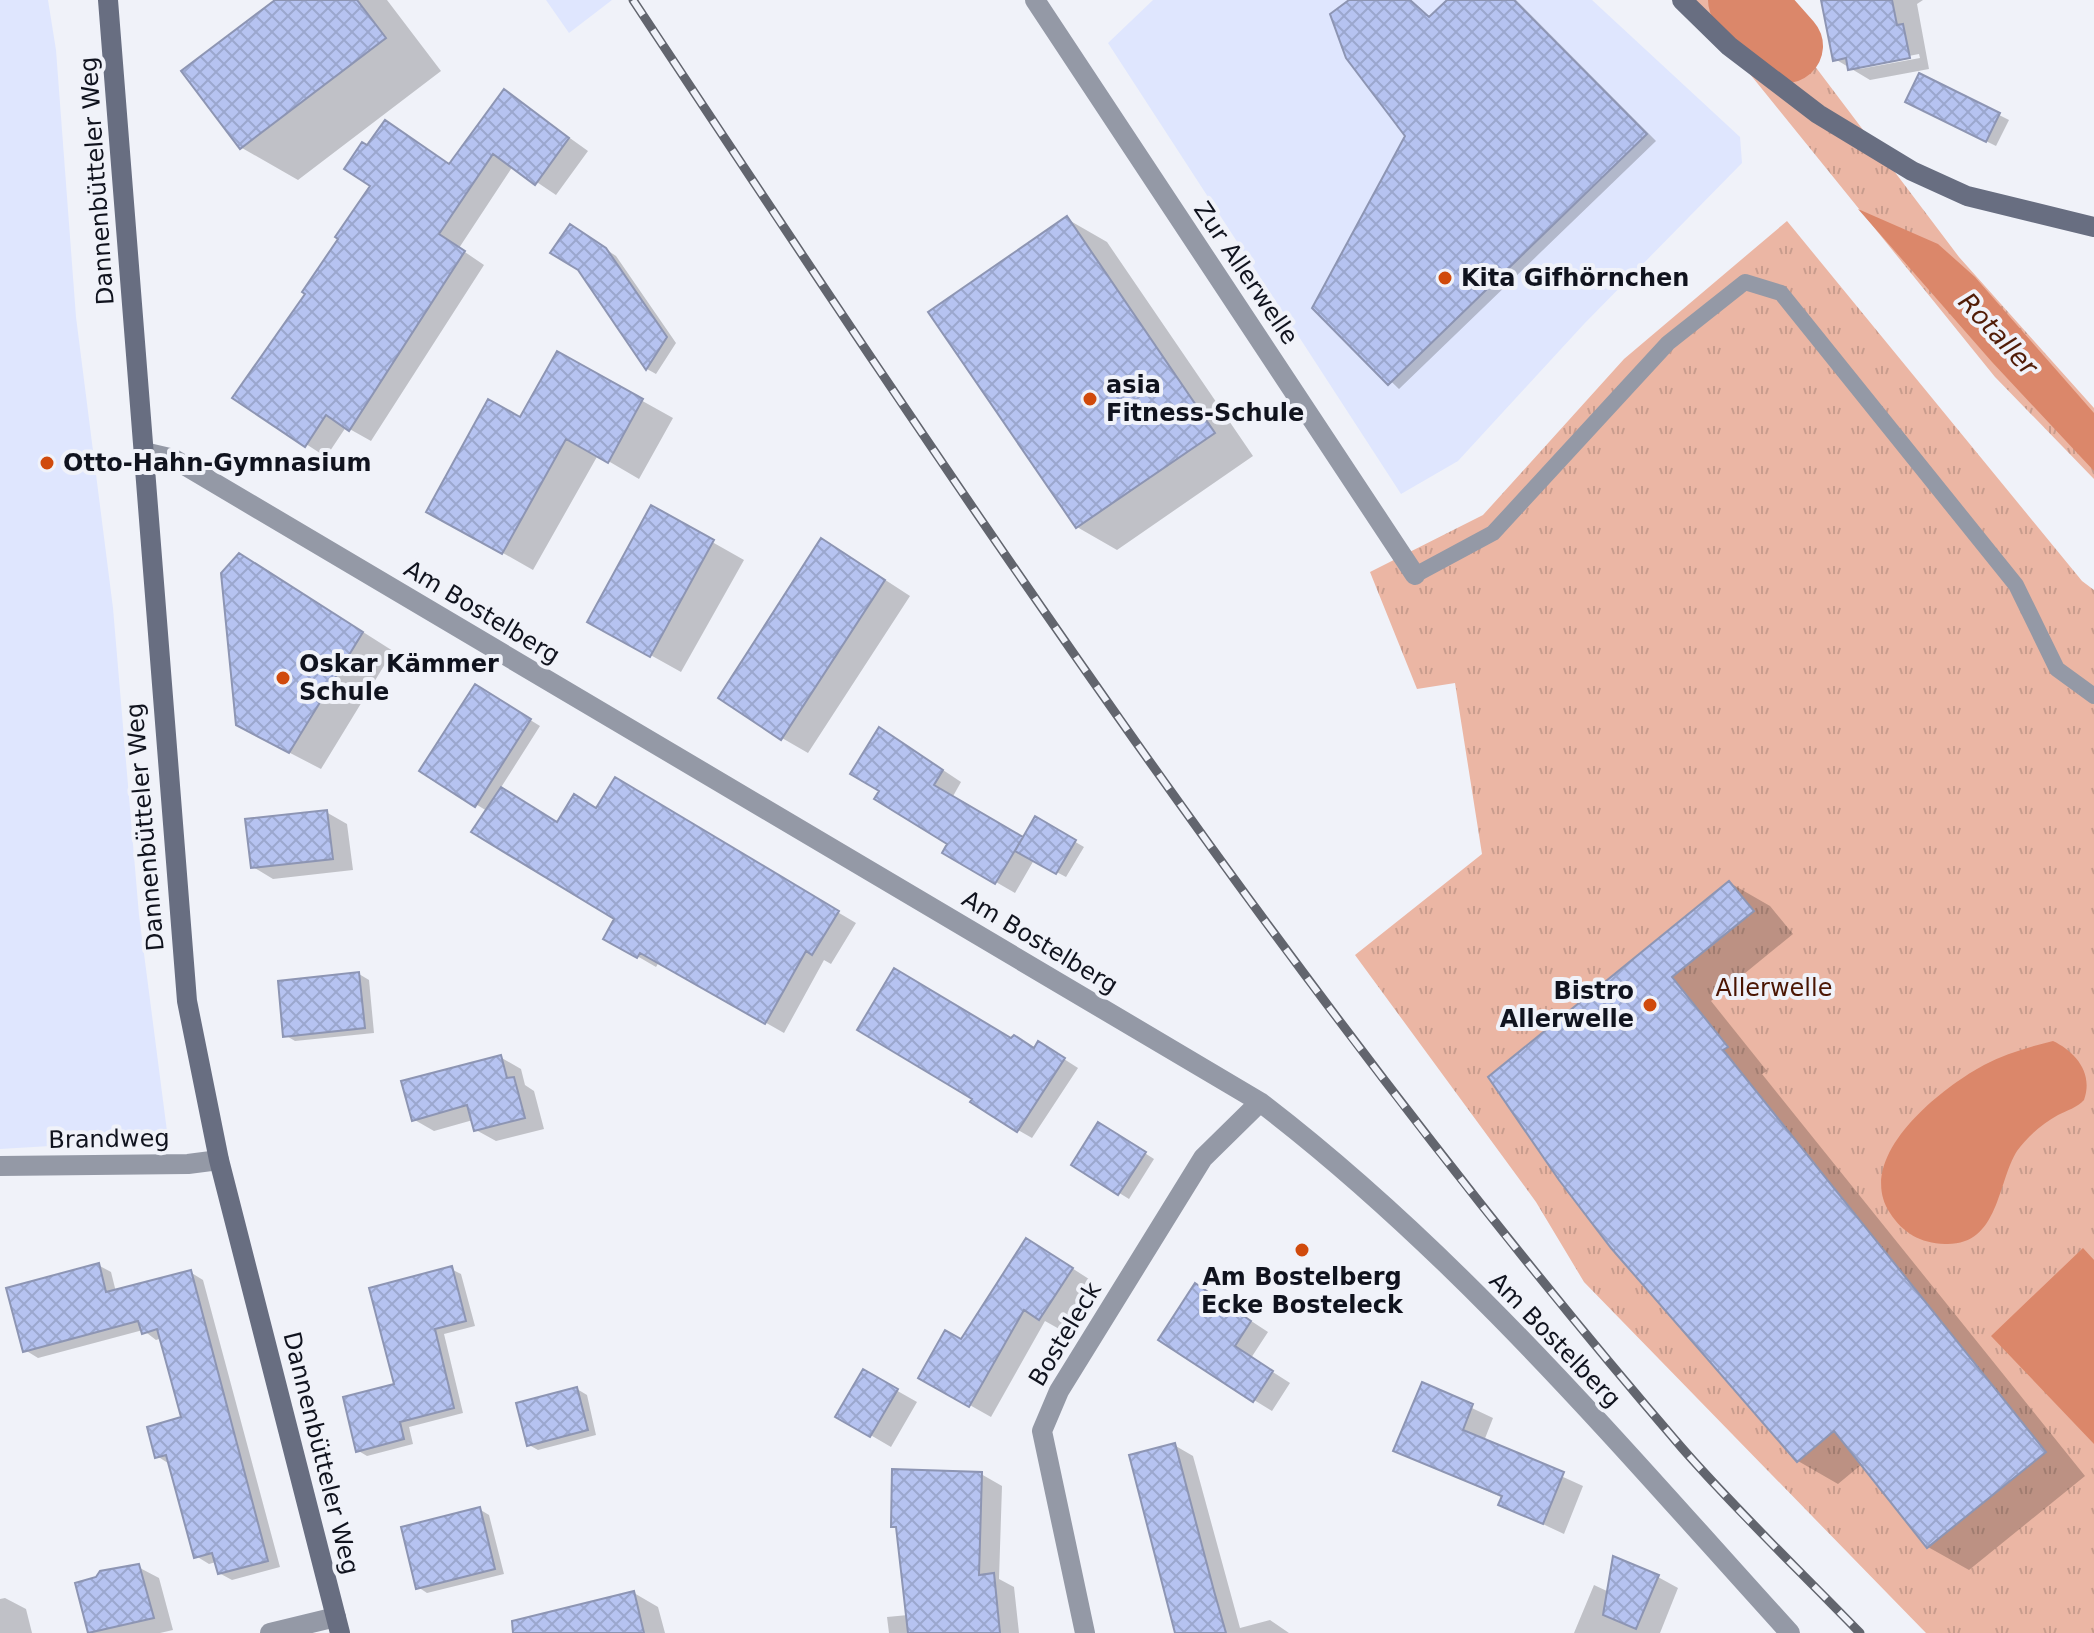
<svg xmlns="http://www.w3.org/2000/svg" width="2094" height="1633" viewBox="0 0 2094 1633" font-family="'DejaVu Sans',sans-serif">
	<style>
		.built { fill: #dfe6fe }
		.grass { fill: url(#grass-tufts) }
		.water { fill: #db876a }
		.shadow { fill: #0003; fill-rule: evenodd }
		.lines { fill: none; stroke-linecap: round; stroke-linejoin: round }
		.river { stroke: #db876a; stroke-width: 74 }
		.building { fill: url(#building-cross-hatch); stroke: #8d95b3; stroke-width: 2 }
		.lane { stroke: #9499a6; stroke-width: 16 }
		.street { stroke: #9499a6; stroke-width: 20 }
		.secondary { stroke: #686e81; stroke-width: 20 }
		.rail-casing { stroke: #62656e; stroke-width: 9 }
		.rail { stroke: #f0f2f9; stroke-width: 6; stroke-dasharray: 18; stroke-linecap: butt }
		.poi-dot { fill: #d04a0c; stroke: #f0f2f9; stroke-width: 3 }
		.labels { text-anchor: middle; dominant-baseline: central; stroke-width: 8; stroke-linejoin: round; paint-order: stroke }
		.street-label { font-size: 24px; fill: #10131e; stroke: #f0f2f9 }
		.poi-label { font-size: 24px; font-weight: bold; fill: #10131e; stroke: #f0f2f9; text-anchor: start }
		.park-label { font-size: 24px; fill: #4a1502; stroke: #f0f2f9 }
		.water-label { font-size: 26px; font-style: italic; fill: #511c07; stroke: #f0f2f9 }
	</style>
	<defs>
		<pattern id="grass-tufts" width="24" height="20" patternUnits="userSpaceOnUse" patternTransform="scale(2)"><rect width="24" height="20" fill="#ebb6a4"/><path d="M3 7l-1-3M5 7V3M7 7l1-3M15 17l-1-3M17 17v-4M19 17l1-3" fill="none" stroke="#c89c8d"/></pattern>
		<pattern id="building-cross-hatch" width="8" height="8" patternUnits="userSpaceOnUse" patternTransform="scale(2)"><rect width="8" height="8" fill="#b6c3f1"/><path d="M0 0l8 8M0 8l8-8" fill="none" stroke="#9ba7ce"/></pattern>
	</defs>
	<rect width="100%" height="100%" fill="#f0f2f9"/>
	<!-- built -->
	<path class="built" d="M0,0H48L56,50L76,317L113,608L139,915L168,1139L0,1149Z
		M546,0H612L569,33Z
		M1153,0H1592L1740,137L1742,163L1584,324L1458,461L1401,494L1108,43Z"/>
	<!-- grass -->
	<path class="grass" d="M1690,0H1765L1959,257L2094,408V479L1995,377Z
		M1787,221L2082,581L2094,590V1633H1926L1584,1282L1536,1202L1355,955L1482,854L1455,683L1417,689L1370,572L1483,515L1624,359Z"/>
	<!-- water -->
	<path class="water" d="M1858,209L1938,244L1975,277L2094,413V471L1992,362Z
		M2053,1041C2074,1051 2094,1072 2084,1100C2078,1107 2066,1111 2058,1115C2043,1123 2027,1137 2017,1151C1997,1183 1999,1246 1945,1244C1920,1243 1903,1233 1890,1213C1853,1157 1941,1088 1984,1065C2005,1054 2029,1047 2053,1041Z
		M2083,1248L2094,1260V1444L1991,1336Z"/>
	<!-- shadow -->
	<path class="shadow" d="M278,0H387L441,71L298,180L242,148L184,72Z
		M1353,0H1411L1431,18L1450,0H1516L1656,141L1399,389L1314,307L1407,136Z
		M1823,0H1923L1917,4L1929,69L1870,80L1835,59ZM1919,54L1920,58L1860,69L1857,66Z
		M1920,75L2009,120L1996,146L1917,107Z
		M504,91L588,151L556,195L513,166L459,248L484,265L371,441L346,427L326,457L235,398L450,165Z
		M1067,219L1107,242L1253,456L1117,550L1077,527Z
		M580,232L616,256L676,343L656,374L647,369L579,269Z
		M558,354L673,418L639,479L598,455L533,570L429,511L521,420Z
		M652,508L744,560L681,672L620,638Z
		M847,555L910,596L808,753L782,738Z
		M270,573L393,651L321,769L269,742Z
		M475,686L540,726L500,789L558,824L597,810L615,780L856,923L831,964L824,960L784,1033L659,962L656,967L606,938L617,918L487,811L422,771Z
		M898,740L961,782L952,798L1024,840L1036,819L1084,847L1066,877L1034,860L1015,893L944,852L950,843Z
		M326,812L347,824L353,870L273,879L253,867Z
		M1730,883L1770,906L1793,934L1711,1001L1767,1071L1762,1074L2085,1476L1969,1570L1928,1547L1862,1464L1838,1484L1798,1461L1491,1078Z
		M359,974L369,980L374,1033L295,1041L285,1035Z
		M1012,1041L1035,1050L1053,1052L1078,1068L1032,1138L1018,1130Z
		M500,1057L521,1069L525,1085L534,1091L544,1129L496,1141L476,1130L473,1120L434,1131L413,1119Z
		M1109,1130L1154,1159L1129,1199L1074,1165Z
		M1047,1252L1092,1281L1061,1330L1045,1321L991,1417L920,1377L962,1342Z
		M98,1265L111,1272L116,1292L190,1272L203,1280L280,1567L232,1580L219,1573L216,1562L209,1564L196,1556L171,1465L157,1456L184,1419L162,1338L156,1340L143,1330L38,1358L25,1350Z
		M451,1269L461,1274L475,1326L444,1334L463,1413L409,1427L413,1444L367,1456L357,1450L397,1386Z
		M1213,1296L1268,1332L1251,1358L1290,1383L1272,1411L1254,1400Z
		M864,1372L917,1402L891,1447L838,1416Z
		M1423,1385L1493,1418L1484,1441L1583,1486L1564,1534L1500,1504L1503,1498L1396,1450Z
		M577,1389L587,1395L596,1435L538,1450L529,1445Z
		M1174,1445L1193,1456L1240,1628L1270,1620L1289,1633H1179Z
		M981,1474L1002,1486L999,1579L1014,1587L1019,1633H889L887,1617L908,1615L899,1529L893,1526Z
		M479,1509L489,1515L504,1574L427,1593L418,1587Z
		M138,1567L159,1578L173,1630L160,1633H90L78,1584Z
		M1658,1577L1678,1588L1660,1633H1574L1594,1585L1609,1592Z
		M634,1593L658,1607L665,1633H543Z
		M5,1598L26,1609L32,1633H0V1599Z"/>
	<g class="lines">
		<!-- river -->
		<path class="river" d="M1745,0L1786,46"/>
	</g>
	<!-- building -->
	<path class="building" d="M275,0H357L386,38L240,149L181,71Z
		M1349,0H1410L1429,17L1447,0H1514L1647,134L1388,385L1312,308L1405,136L1346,58L1330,14Z
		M1821,0H1892L1897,25L1903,24L1910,58L1848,70L1846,58L1833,61Z
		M1919,73L2000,113L1986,142L1905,102Z
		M504,89L569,138L535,185L493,154L439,234L465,251L349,431L326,415L305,447L232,398L305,294L302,292L338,239L335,237L370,186L344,169L362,142L367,145L385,120L449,164Z
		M1067,216L1215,433L1076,528L928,312Z
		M570,224L606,248L667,337L646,370L578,270L550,253Z
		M557,351L643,399L608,463L566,439L502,554L426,512L488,399L520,417Z
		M651,505L714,540L650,657L587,622Z
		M821,538L885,580L781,740L718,698Z
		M239,553L363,632L289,753L236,725L221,573Z
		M475,684L531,719L475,807L419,771Z
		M879,727L943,770L934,785L1023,837L995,884L942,853L947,844L874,799L879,791L850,774Z
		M615,777L839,911L812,955L806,951L765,1024L640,953L637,958L603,939L614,919L471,832L501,787L557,822L574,794L596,808Z
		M327,810L333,859L251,868L245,819Z
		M1035,816L1076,840L1056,874L1015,851Z
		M1729,881L1754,911L1672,977L1728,1047L1723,1050L2046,1452L1927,1548L1834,1431L1797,1462L1611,1248L1559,1180L1488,1077Z
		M894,968L1011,1038L1014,1035L1034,1048L1038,1041L1065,1058L1017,1132L970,1102L972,1099L857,1030Z
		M359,972L365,1028L283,1037L278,981Z
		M501,1055L507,1078L514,1077L525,1118L474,1131L467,1105L412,1121L401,1081Z
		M1098,1122L1146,1152L1118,1195L1071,1165Z
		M1026,1238L1073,1268L1039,1320L1024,1310L969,1407L918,1378L945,1330L961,1339Z
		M99,1263L106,1292L191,1270L268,1561L218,1574L212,1553L194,1558L166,1455L155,1458L147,1427L181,1417L157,1329L142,1334L138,1321L23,1352L6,1288Z
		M452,1266L466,1321L435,1329L454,1408L400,1422L404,1439L356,1452L343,1397L394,1384L369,1288Z
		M1195,1283L1251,1321L1235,1346L1273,1371L1253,1402L1158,1340Z
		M863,1369L898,1389L870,1437L835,1417Z
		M1422,1382L1473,1404L1463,1430L1564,1472L1543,1524L1498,1505L1502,1496L1393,1451Z
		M577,1387L588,1430L527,1446L516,1403Z
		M1175,1443L1214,1591L1226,1633H1175L1129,1455Z
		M892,1469L982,1472L979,1575L994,1573L1000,1633H908L896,1527H891Z
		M480,1507L495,1569L416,1589L401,1527Z
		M1613,1556L1659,1575L1636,1629L1603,1615Z
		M139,1564L154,1618L88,1633L75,1583L96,1577L100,1571Z
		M634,1591L644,1633H513L512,1621Z"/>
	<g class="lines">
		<!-- lane -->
		<path class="lane" d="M1415,575L1493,533L1668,343L1745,282L1781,293L2016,585L2057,669L2094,696"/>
		<!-- street -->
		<path class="street" d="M1035,0L1415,575
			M144,452L174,459L1260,1102C1459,1254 1622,1448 1790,1633
			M0,1166L188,1164L219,1160
			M270,1633L336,1617
			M1085,1633L1042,1431L1059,1391L1203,1158L1260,1102"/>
		<!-- secondary -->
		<path class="secondary" d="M108,0L187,1001L219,1160L340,1633
			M1682,0L1729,46L1818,114L1912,171L1967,196L2094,227"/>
		<defs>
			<path id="rail" d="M633,0C962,497 1293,996 1682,1448C1738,1512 1801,1572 1860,1633"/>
		</defs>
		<!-- rail casing -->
		<use href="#rail" class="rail-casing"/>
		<!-- rail -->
		<use href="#rail" class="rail"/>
	</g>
	<!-- markers -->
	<g class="poi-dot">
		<circle cx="1445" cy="278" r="8"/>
		<circle cx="1090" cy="399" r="8"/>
		<circle cx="47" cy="463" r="8"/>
		<circle cx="283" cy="678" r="8"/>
		<circle cx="1650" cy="1005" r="8"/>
		<circle cx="1302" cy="1250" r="8"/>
	</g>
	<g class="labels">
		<!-- street labels -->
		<g class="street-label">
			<text transform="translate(97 181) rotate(-94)">Dannenbütteler Weg</text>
			<text transform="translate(1246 273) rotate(56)">Zur Allerwelle</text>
			<text transform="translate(482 612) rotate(31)">Am Bostelberg</text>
			<text transform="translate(145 827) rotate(-95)">Dannenbütteler Weg</text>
			<text transform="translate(1040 942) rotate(31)">Am Bostelberg</text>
			<text transform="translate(109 1139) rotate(-1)">Brandweg</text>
			<text transform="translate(1065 1334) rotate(-59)">Bosteleck</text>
			<text transform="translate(1555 1340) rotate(46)">Am Bostelberg</text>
			<text transform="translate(321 1453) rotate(76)">Dannenbütteler Weg</text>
		</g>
		<!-- poi labels -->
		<g class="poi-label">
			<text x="1461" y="278">Kita Gifhörnchen</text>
			<text x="1106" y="385">asia<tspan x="1106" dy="28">Fitness-Schule</tspan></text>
			<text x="63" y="463">Otto-Hahn-Gymnasium</text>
			<text x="299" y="664">Oskar Kämmer<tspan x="299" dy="28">Schule</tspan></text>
			<text x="1634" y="991" text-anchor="end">Bistro<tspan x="1634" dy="28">Allerwelle</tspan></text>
			<text x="1302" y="1277" text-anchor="middle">Am Bostelberg<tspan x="1302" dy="28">Ecke Bosteleck</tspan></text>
		</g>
		<!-- park labels -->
		<g class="park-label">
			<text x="1774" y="988">Allerwelle</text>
		</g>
		<!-- water labels -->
		<g class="water-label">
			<text transform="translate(1998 334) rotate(47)">Rotaller</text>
		</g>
	</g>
</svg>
